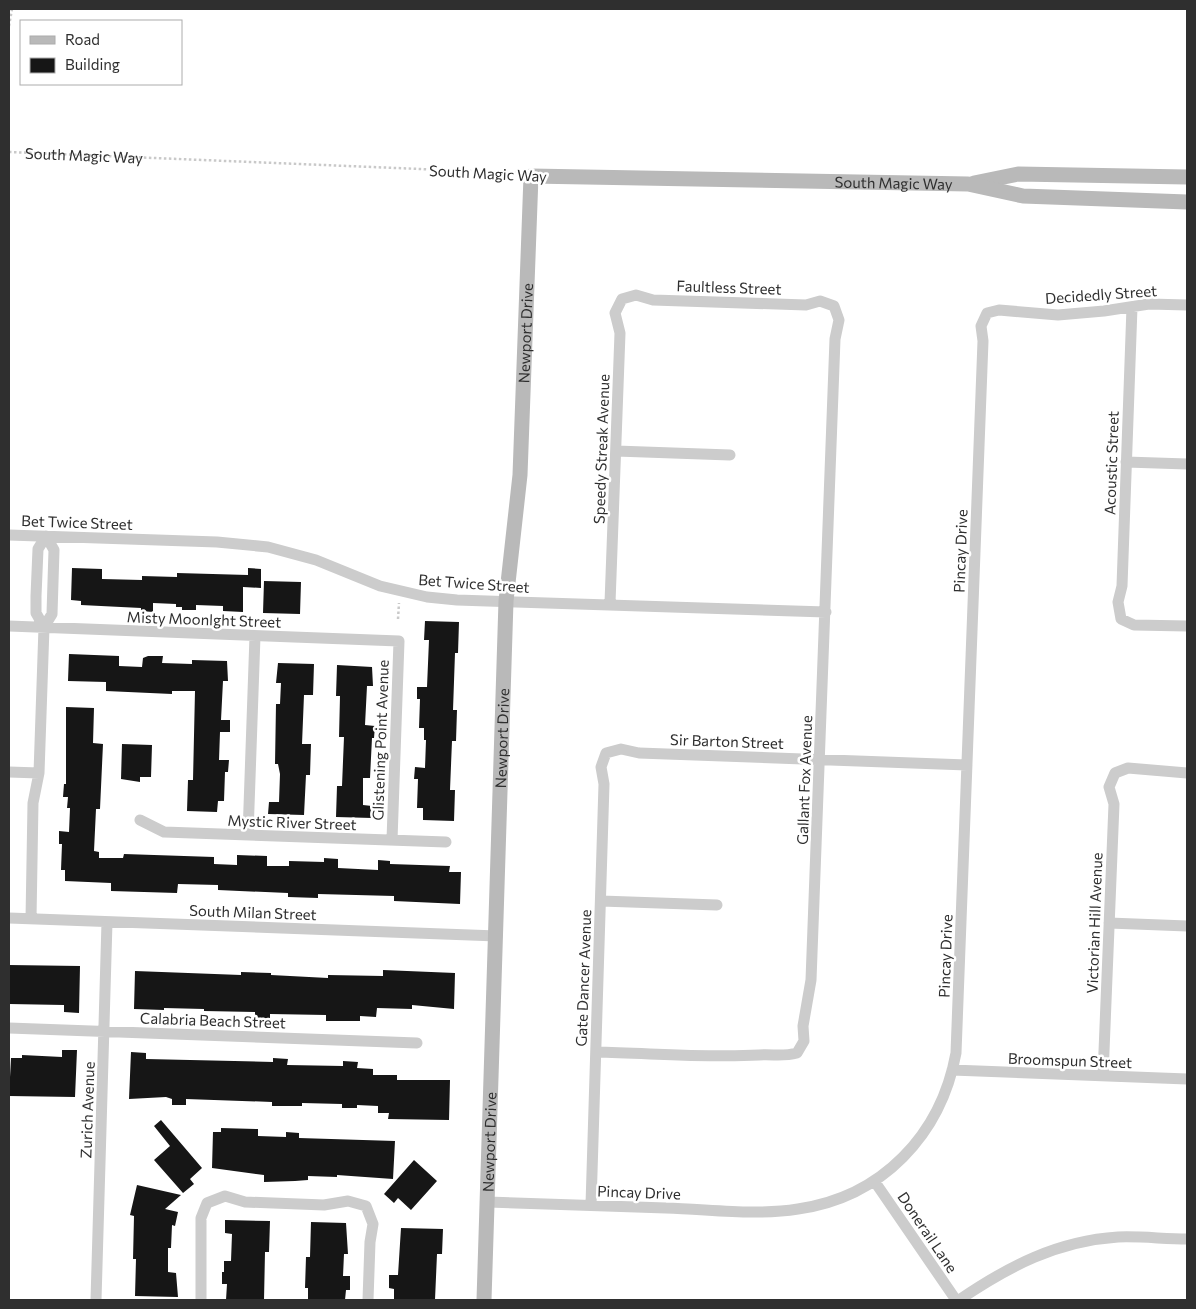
<svg xmlns="http://www.w3.org/2000/svg" width="1196" height="1309" viewBox="0 0 1196 1309" font-family="Commissioner,sans-serif">
	<style>
		.building { fill: #161616 }
		.lines { fill: none; stroke-linecap: round; stroke-linejoin: round }
		.path { stroke: #c9c9c9; stroke-width: 2.5; stroke-dasharray: 2.5 2.5; stroke-linecap: butt }
		.street { stroke: #ccc; stroke-width: 11 }
		.secondary { stroke: #b9b9b9; stroke-width: 15 }
		.labels { text-anchor: middle; dominant-baseline: central; stroke-width: 5; stroke-linejoin: round; paint-order: stroke }
		.street-label { font-size: 15px; fill: #2f2f2f; stroke: #fff }
	</style>
	<rect width="100%" height="100%" fill="#fff"/>
	<!-- building -->
	<path class="building" d="M72,568L102,569V579L142,580V576L177,577V573L248,575V568L261,569V588L243,587V612L223,611V606L196,605V610H182V607H176V604L153,603V612L141,611V608L81,605V601L71,600Z
		M264,581L301,582L300,614L263,613Z
		M425,621L459,622L458,653H455L453,710H457L456,741H452L450,790H455L454,821L423,820V808H417L418,779H414L415,767L425,768L426,740H424V728H419L420,699H417V687H427L429,640H424Z
		M69,654L119,656V666L142,667L143,658L148,656H163L162,663L192,664V660L227,661L228,681H223L221,720H230V732H220L219,760H229L228,772H225L224,801H218L217,812L187,811L188,780H193L195,691H172V694L106,691V682L68,681Z
		M278,663L314,664L313,695H304L302,744H311L310,775H306L304,815L268,814L269,802H279L280,774L278,764H275L276,704H280L281,683H276Z
		M337,665L372,667L373,686H367L365,725L375,726L374,738H372L370,778H363V805L372,806V818L336,817L337,786H342L344,737H339L340,696H336Z
		M66,707L94,708L93,743L103,744L100,809H96L94,851L99,852V858H123L124,854L214,857V864L237,865V855L267,856V866H289V861L324,862V858L338,859V868L378,870V860L390,861V864L450,866L449,872H461L460,904L394,901V896L318,894V898L288,897V893L218,890V885L178,884L177,893L111,891V883L65,881V870H61L62,844H59V831L69,832L70,808H67L68,797H63L64,784H66Z
		M122,744L152,745L151,777H140V782L121,779Z
		M9,965L80,966L79,1013L64,1012V1005L9,1004Z
		M383,970L455,973L454,1009L412,1005V1009L377,1008L376,1017L360,1016V1021H326V1015L270,1014V1019L255,1018V1012L204,1011V1009L164,1008V1010L134,1009L135,971L241,975V972L271,973V975L328,978V975L383,976Z
		M62,1050H77L75,1097L9,1096L11,1058H22V1055L62,1057Z
		M131,1052L146,1053V1059L273,1062V1058L288,1059L287,1065L343,1066V1061L358,1062L357,1068L373,1069V1075H397V1080H450L449,1120L388,1119L389,1113H378V1106L357,1105V1108H342V1104L302,1103V1106H272V1102L186,1099V1105H172V1099L166,1097L129,1099Z
		M161,1120L202,1168L190,1179L194,1184L183,1193L154,1160L170,1146L154,1126Z
		M221,1128L258,1129V1136L286,1137V1132L299,1133V1138L395,1141L393,1179L337,1175V1177L308,1176V1180L295,1181L264,1182V1175L212,1168L213,1132H221Z
		M414,1160L437,1181L411,1210L398,1198L394,1203L384,1194Z
		M137,1185L181,1195L165,1209L178,1212L175,1226L172,1225L171,1248H168V1272L176,1273L178,1297L135,1296L136,1259H133L134,1216L130,1215Z
		M225,1220L270,1221L269,1252H265L264,1300H226L227,1284H222V1272H224V1261H231L232,1234L225,1233Z
		M311,1222L346,1223L348,1254H344L343,1276H350V1290H346L345,1300H308V1288H305L306,1257H310Z
		M401,1228L443,1229L442,1254H437L435,1300H394V1289L389,1288V1275H398Z"/>
	<g class="lines">
		<!-- path -->
		<g class="path">
			<path d="M9,26L12,9"/>
			<path id="s1" d="M9,152L517,173"/>
			<path d="M398,619L399,603"/>
		</g>
		<!-- street -->
		<path class="street" d="M1132,307L1122,586L1118,602L1121,619L1134,625L1187,626
			M616,451L730,455
			M1126,462L1187,464
			M9,535L217,542L268,547L316,560L380,586L427,597L457,600L826,612
			M9,626L399,641L392,840
			M9,772L39,773
			M140,820L164,832L446,842
			M248,835L255,636
			M601,901L717,905
			M9,918L497,936
			M31,919L33,803L39,773L44,627L52,614L54,550L46,536L38,549L36,596V613L44,627
			M1109,923L1187,926
			M9,1028L417,1043
			M596,1052C650,1053 705,1058 759,1055C774,1054 782,1057 797,1053L804,1041L803,1026L811,980L835,339L839,320L834,306L820,301L806,305L653,300L636,295L622,299L615,313L620,333L610,603
			M952,1070L1187,1079
			M1103,1076L1114,804L1109,787L1115,773L1128,768L1187,773
			M875,1182L956,1300
			M488,1202C548,1204 607,1206 666,1208C709,1209 755,1216 798,1209C882,1197 941,1135 956,1053L983,341L981,326L987,313L999,310L1058,315L1104,311L1149,304L1187,305
			M591,1205L604,784L601,767L606,753L621,749L639,753L967,765
			M96,1300L107,922
			M201,1300V1218L207,1203L225,1196L245,1202L324,1205L348,1201L366,1206L373,1224L370,1242L368,1300
			M959,1300C1009,1266 1057,1241 1118,1237C1141,1236 1164,1239 1187,1239"/>
		<!-- secondary -->
		<g class="secondary">
			<path d="M974,183L1018,174L1187,177"/>
			<path id="s2" d="M484,1300L506,601L520,475L531,176L968,184L1023,196L1187,202"/>
		</g>
	</g>
	<g class="labels">
		<!-- street labels -->
		<g class="street-label">
			<text stroke="none"><textPath href="#s1" startOffset="75">South Magic Way</textPath></text>
			<text transform="translate(488 173) rotate(3)">South Magic Way</text>
			<text stroke="none"><textPath href="#s2" startOffset="1488">South Magic Way</textPath></text>
			<text transform="translate(729 287) rotate(2)">Faultless Street</text>
			<text transform="translate(1101 294) rotate(-4)">Decidedly Street</text>
			<text stroke="none"><textPath href="#s2" startOffset="968">Newport Drive</textPath></text>
			<text transform="translate(601 449) rotate(-88)">Speedy Streak Avenue</text>
			<text transform="translate(1111 463) rotate(-88)">Acoustic Street</text>
			<text transform="translate(77 522) rotate(2)">Bet Twice Street</text>
			<text transform="translate(960 551) rotate(-88)">Pincay Drive</text>
			<text transform="translate(474 583) rotate(4)">Bet Twice Street</text>
			<text transform="translate(204 619) rotate(2)">Misty Moonlght Street</text>
			<text stroke="none"><textPath href="#s2" startOffset="562">Newport Drive</textPath></text>
			<text transform="translate(380 740) rotate(-88)">Glistening Point Avenue</text>
			<text transform="translate(727 741) rotate(2)">Sir Barton Street</text>
			<text transform="translate(804 780) rotate(-88)">Gallant Fox Avenue</text>
			<text transform="translate(292 822) rotate(2)">Mystic River Street</text>
			<text transform="translate(253 912) rotate(2)">South Milan Street</text>
			<text transform="translate(1094 923) rotate(-88)">Victorian Hill Avenue</text>
			<text transform="translate(945 956) rotate(-88)">Pincay Drive</text>
			<text transform="translate(583 978) rotate(-88)">Gate Dancer Avenue</text>
			<text transform="translate(213 1020) rotate(2)">Calabria Beach Street</text>
			<text transform="translate(1070 1060) rotate(2)">Broomspun Street</text>
			<text transform="translate(87 1110) rotate(-88)">Zurich Avenue</text>
			<text stroke="none"><textPath href="#s2" startOffset="158">Newport Drive</textPath></text>
			<text transform="translate(639 1192) rotate(2)">Pincay Drive</text>
			<text transform="translate(928 1232) rotate(56)">Donerail Lane</text>
		</g>
	</g>
	<!-- border -->
	<rect width="1196" height="1309" fill="none" stroke="#2f2f2f" stroke-width="20"/>
	<!-- legend -->
	<rect x="20" y="20" width="162" height="65" fill="#ffffff" stroke="#acacac"/>
	<rect x="30" y="36" width="25" height="8" fill="#b9b9b9" stroke="#acacac"/>
	<text x="65" y="45" font-size="15" fill="#2f2f2f">Road</text>
	<rect x="30" y="58" width="25" height="15" fill="#161616" stroke="#acacac"/>
	<text x="65" y="70" font-size="15" fill="#2f2f2f">Building</text>
</svg>
